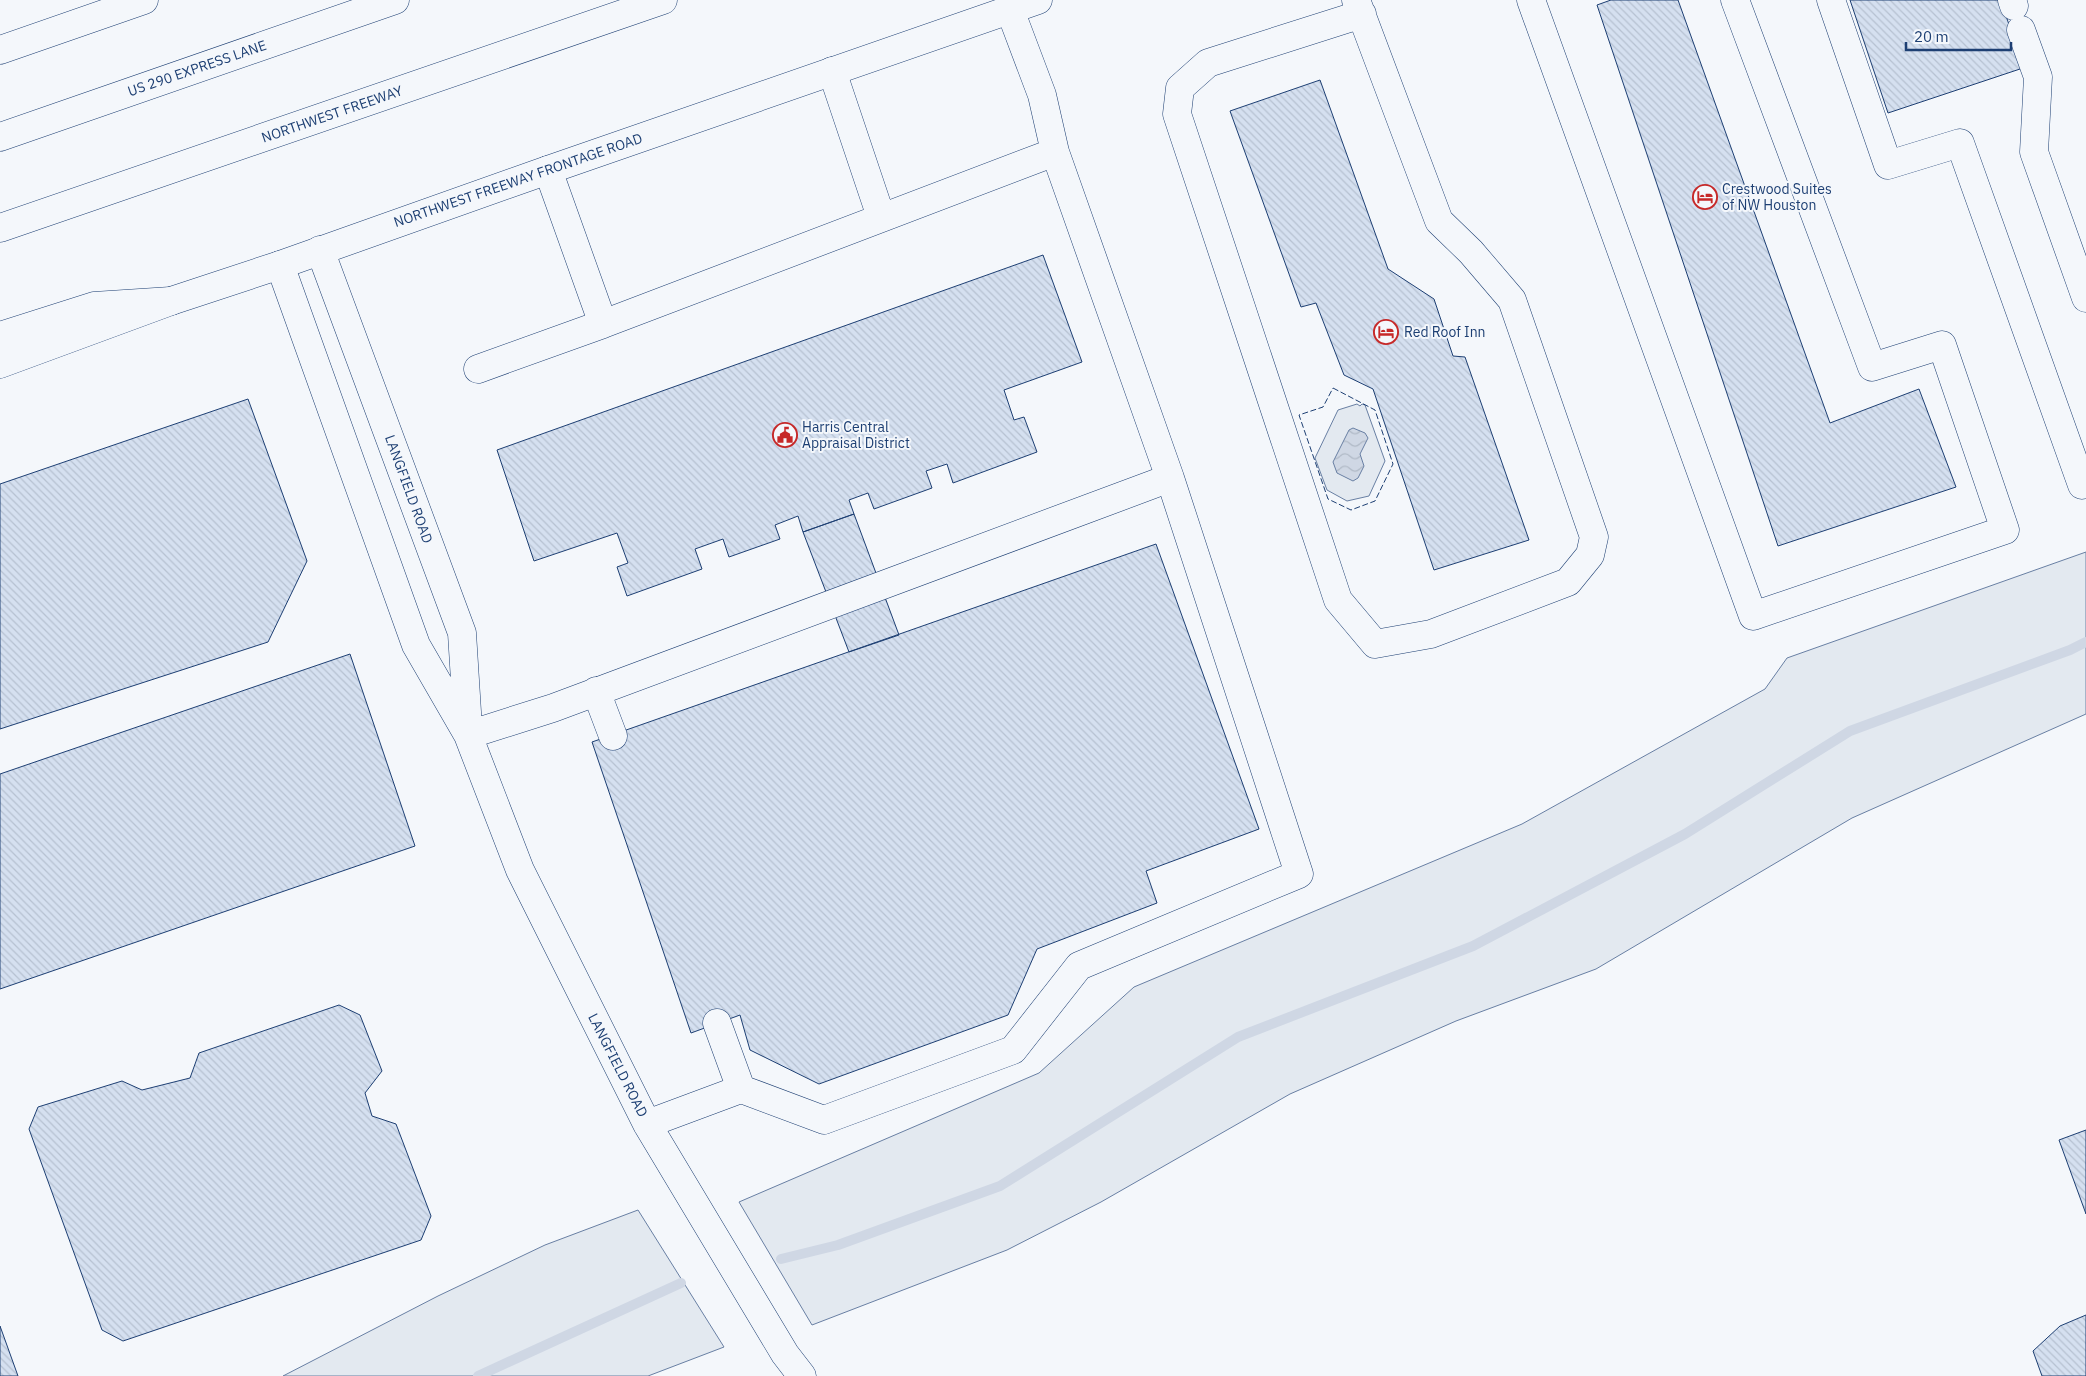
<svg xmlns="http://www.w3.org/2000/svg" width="2086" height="1376" viewBox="0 0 2086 1376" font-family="'IBM Plex Sans',sans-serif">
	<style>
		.grass { fill: #e3e9f0; stroke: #687fa3 }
		.water { fill: url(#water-waves); stroke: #687fa3 }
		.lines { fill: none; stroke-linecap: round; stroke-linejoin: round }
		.stream { stroke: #cfd7e4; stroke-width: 10 }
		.building { fill: url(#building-back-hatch); stroke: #1d3f73 }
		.minor-casing { stroke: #1d3f73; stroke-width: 29 }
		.major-casing { stroke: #1d3f73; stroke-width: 29 }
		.highway-casing { stroke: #1d3f73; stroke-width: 29 }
		.minor { stroke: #f4f7fb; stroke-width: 28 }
		.major { stroke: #f4f7fb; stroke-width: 28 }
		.highway { stroke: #f4f7fb; stroke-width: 28 }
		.fence { stroke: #1d3f73; stroke-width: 1; stroke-dasharray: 6 2.5; stroke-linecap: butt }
		.labels { text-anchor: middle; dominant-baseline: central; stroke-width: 4; stroke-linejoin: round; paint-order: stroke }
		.street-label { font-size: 14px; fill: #1d3f73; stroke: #f4f7fb }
		.poi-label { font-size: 14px; fill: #1d3f73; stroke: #f4f7fb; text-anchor: start }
	</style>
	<defs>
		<pattern id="water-waves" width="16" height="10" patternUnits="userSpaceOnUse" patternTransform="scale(1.25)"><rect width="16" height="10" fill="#cfd7e4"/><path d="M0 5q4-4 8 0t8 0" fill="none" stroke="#b1bac7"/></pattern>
		<pattern id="building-back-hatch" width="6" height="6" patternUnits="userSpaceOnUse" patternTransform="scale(1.25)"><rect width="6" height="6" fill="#d5e0f0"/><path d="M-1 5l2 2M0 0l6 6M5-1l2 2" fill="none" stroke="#b6c1d1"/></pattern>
	</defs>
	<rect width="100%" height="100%" fill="#f4f7fb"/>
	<!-- grass -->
	<path class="grass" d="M1357,404L1360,406L1362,404L1365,405L1385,461L1369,496L1347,501L1327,490L1315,458L1338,410Z
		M2086,552V714L1852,818L1596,969L1456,1021L1290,1094L1101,1202L1007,1250L812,1325L739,1202L1039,1073L1134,987L1522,824L1765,689L1787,658Z
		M638,1210L724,1347L648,1376H283L438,1296L545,1245Z"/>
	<!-- water -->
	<path class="water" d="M1353,428L1365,433L1368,438L1360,454L1364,466L1358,478L1353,481L1337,473L1333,462L1349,430Z"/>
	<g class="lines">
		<!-- stream -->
		<path class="stream" d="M781,1259L838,1245L1000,1186L1238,1037L1473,946L1685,834L1850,731L2070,650L2086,642
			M478,1376L681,1283"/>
	</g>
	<!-- building -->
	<path class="building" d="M1611,0H1678L1830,423L1919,389L1956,487L1778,546L1597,5Z
		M1850,0H2001L2023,68L1888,113Z
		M1320,80L1388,269L1434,299L1453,356L1465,357L1529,540L1434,570L1373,389L1344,375L1316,303L1301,307L1230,111Z
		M1043,255L1082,362L1004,390L1014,420L1024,417L1037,452L953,483L947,464L926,471L932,488L874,509L868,493L849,500L854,514L803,532L798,516L775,525L780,539L729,557L723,539L695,549L702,569L627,596L617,567L628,563L617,533L534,561L497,450Z
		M248,399L307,561L268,642L0,729V484Z
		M854,514L899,635L849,652L803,532Z
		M1156,544L1259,829L1146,871L1157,903L1037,949L1008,1015L819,1084L750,1050L740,1015L691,1033L592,742Z
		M350,654L415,846L0,989V774Z
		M339,1005L360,1015L382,1071L365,1093L372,1116L396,1124L431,1216L421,1240L123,1341L102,1330L29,1129L38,1107L122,1081L142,1090L190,1078L199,1053Z
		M2086,1130V1214L2059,1140Z
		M2086,1315V1376H2042L2033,1351L2060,1326Z
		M0,1326L18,1376H0Z"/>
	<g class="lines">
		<defs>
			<path id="minor" d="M1356,0L1439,221L1471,252L1512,300L1594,537L1590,555L1568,582L1431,634L1375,644L1338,600L1177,114L1180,88L1208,63L1362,14
				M1531,0L1753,616L2005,530L1942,345L1872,367L1735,0
				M1831,0L1888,165L1960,143L2082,485L2086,484
				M2012,0L2014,6
				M2021,30L2038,77L2034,152L2086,298
				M832,71L881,217
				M548,170L603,324L1055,152
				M320,250L462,633L468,728
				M280,265L416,645L468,735L520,870L647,1124L785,1354L802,1376
				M478,369L603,324
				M596,691L613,736
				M468,735L553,708L1170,478L1055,152L1042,95L1010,10
				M717,1023L741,1089
				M647,1124L741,1089L824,1120L1013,1050L1079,966L1299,874L1170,478"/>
			<path id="major" d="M0,364L171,301L280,265L548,170L1038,0"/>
			<path id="highway" d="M0,50L144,0
				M0,137L395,0
				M0,228L663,0
				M0,336L94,306L171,301"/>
		</defs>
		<!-- minor casing -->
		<use href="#minor" class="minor-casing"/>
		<!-- major casing -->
		<use href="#major" class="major-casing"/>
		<!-- highway casing -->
		<use href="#highway" class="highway-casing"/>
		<!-- minor -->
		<use href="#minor" class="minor"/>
		<!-- major -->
		<use href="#major" class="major"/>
		<!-- highway -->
		<use href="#highway" class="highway"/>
		<!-- fence -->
		<path class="fence" d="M1333,388L1375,410L1393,464L1375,501L1351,510L1328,499L1299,415L1323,407Z"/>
	</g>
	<!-- icons -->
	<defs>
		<symbol id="hotel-ring" viewBox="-11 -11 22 22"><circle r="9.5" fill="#f4f7fb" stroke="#c62828" stroke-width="1.5"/><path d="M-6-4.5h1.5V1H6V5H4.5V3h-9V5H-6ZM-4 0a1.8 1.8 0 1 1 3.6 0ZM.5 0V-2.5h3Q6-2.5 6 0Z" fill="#c62828"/></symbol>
		<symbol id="civic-ring" viewBox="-11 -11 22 22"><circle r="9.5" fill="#f4f7fb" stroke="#c62828" stroke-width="1.5"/><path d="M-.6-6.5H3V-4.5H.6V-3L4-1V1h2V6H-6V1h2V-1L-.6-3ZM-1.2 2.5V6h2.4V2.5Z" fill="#c62828"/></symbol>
	</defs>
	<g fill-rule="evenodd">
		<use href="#hotel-ring" x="1691" y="183" width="28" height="28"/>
		<use href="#hotel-ring" x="1372" y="318" width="28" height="28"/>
		<use href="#civic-ring" x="771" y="421" width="28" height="28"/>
	</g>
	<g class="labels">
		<!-- street labels -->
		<g class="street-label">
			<text transform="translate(197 68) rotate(-19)">US 290 EXPRESS LANE</text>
			<text transform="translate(332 114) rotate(-19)">NORTHWEST FREEWAY</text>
			<text transform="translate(518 180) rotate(-19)">NORTHWEST FREEWAY FRONTAGE ROAD</text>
			<text transform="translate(409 489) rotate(70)">LANGFIELD ROAD</text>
			<text transform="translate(618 1065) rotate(63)">LANGFIELD ROAD</text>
		</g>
		<!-- poi labels -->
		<g class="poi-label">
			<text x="1722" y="189">Crestwood Suites<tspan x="1722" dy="16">of NW Houston</tspan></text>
			<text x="1404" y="332">Red Roof Inn</text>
			<text x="802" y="427">Harris Central<tspan x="802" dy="16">Appraisal District</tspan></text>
		</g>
	</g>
	<!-- scale -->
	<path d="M1906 42v8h105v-8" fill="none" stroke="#1d3f73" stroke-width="2.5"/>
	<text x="1914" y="42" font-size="15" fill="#1d3f73" stroke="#f4f7fb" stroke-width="4" paint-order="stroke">20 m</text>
</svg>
